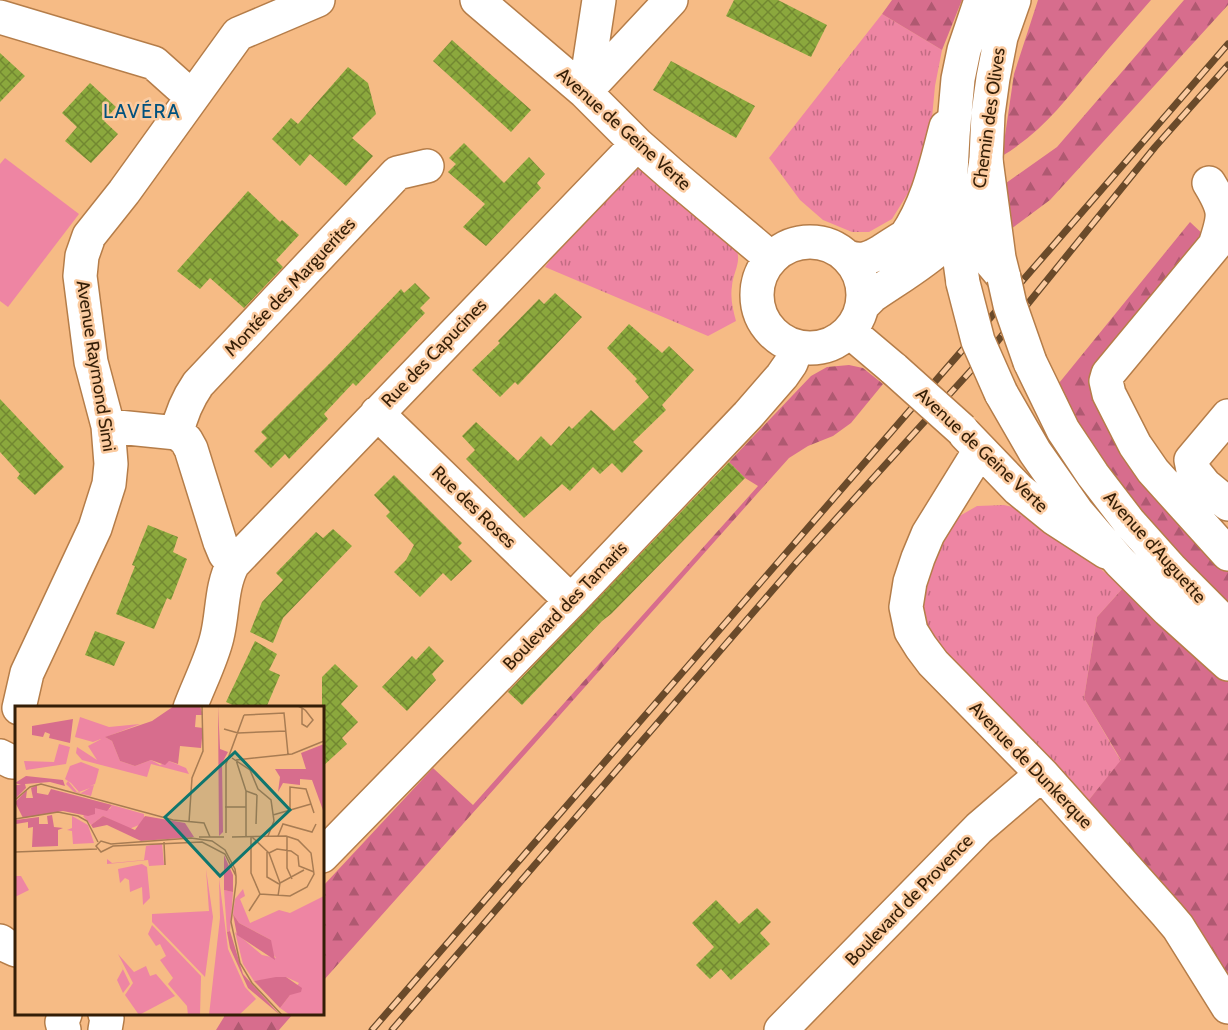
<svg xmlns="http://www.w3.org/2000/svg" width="1228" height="1030" viewBox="0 0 1228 1030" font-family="Cabin,sans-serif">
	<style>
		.grass { fill: url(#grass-tufts) }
		.forest { fill: url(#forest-firs) }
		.pitch { fill: #ee85a3 }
		.building { fill: url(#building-cross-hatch) }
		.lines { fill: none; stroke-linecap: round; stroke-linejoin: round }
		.minor-casing { stroke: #b57d49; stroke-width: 36 }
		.major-casing { stroke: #b57d49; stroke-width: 36 }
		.minor { stroke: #fff; stroke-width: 33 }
		.major { stroke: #fff; stroke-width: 33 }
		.rail-casing { stroke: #6a4a2a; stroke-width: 7 }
		.rail { stroke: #fbcba0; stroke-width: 4.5; stroke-dasharray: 14; stroke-linecap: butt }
		.minor-bridge-casing { stroke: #b57d49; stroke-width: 36; stroke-linecap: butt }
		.major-bridge-casing { stroke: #b57d49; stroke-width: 36; stroke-linecap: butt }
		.minor-bridge { stroke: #fff; stroke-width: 33 }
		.major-bridge { stroke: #fff; stroke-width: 33 }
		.labels { text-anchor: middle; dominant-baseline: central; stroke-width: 5; stroke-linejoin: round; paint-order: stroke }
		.street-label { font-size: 18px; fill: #341e07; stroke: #fbcba0 }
		.neighbourhood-label { font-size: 20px; letter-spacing: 1.5px; fill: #00517e; stroke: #fbcba0 }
		.inset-road { fill: none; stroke: #a87c53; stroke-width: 1.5 }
		.view { fill: #0f766e; fill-opacity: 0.15; stroke: #0f766e; stroke-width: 3 }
		.inset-edge { fill: none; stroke: #341e07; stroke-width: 3 }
	</style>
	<defs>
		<pattern id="grass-tufts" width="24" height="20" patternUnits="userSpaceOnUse" patternTransform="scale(1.5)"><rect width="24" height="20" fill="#ee85a3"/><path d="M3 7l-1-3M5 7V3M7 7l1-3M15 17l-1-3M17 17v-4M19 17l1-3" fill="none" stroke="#c26c83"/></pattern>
		<pattern id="forest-firs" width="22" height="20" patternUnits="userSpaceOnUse" patternTransform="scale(1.5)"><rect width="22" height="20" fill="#d76d8d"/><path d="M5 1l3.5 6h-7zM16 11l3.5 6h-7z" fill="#af5971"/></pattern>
		<pattern id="building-cross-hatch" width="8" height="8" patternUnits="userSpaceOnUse" patternTransform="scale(1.5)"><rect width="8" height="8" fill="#8ba83d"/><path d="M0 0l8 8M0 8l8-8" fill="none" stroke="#728831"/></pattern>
	</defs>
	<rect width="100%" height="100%" fill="#f6bb85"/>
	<!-- grass -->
	<path class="grass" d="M882,14L942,50L935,86L930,139L910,190L892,219L869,232H852L823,220L800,200L769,158Z
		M635,162L737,251C741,263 733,273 732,286C730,298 733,310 736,321L708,336L545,267L551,259L546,254Z
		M1004,505L1025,510L1048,524L1123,588L1097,617L1084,698L1121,761L1088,801L937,648L922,625L917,602L926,568L956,518L977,506Z"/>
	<!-- forest -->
	<path class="forest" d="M892,0H962L942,50L882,14Z
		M1038,0H1151C1132,22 1112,44 1094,66C1064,102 1042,132 1002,156L1014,74Z
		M1184,0H1228V5L1050,200L1007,232L999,188L1057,147Z
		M1190,222L1206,237L1099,370L1228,566V604L1115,489L1055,388Z
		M849,365L863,368L883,384L851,423L833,436L808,446L789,458L323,981V886L433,768L473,805L758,486L745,478L729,462L811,376L827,367Z
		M1123,588L1185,646L1228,682V984L1088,801L1121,760L1084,698L1097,617Z
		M224,1014H293L279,1030H216L224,1017Z"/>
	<!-- pitch -->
	<path class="pitch" d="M5,158L79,214L8,307L0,301V164Z"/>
	<!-- building -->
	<path class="building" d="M734,0H778L827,25L811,57L726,16Z
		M452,40L531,110L511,132L433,61Z
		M0,53L25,76L0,102Z
		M671,61L755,106L736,138L653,90Z
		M348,67L368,83L376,114L352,138L373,156L346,186L310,154L300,166L272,139L291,118L298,124Z
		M90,83L116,107L104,121L118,134L91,163L65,141L77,127L62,113Z
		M464,143L504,183L529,157L545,174L537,183L541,188L486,246L463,227L485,204L448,172L456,164L449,158Z
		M248,191L280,222L282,220L299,235L276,260L283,267L244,308L210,278L200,289L177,271Z
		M415,283L430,298L420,308L425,313L356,386L353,383L324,414L328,419L289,459L285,454L271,468L254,451L267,438L261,432L331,362L401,289L404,293Z
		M555,293L582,317L518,385L515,382L500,397L472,370L500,343L498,341L539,299L544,304Z
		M629,324L662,353L669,346L694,370L662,405L666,410L633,442L643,451L622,473L612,463L600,474L593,467L570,491L562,484L524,518L466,459L475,450L462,436L476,422L518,461L541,436L551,446L569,426L572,429L591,410L614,431L649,397L635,381L637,379L607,348Z
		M0,399L64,467L35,495L17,478L20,474L0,452Z
		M729,462L745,478L611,614L602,621L522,705L508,692Z
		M394,475L462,543L458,547L472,561L451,581L443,573L420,597L394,572L406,560L414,545L386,516L390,512L374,495Z
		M148,525L178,537L173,552L187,559L171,600L167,598L154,629L116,614L135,566L132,565Z
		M333,529L352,546L283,618L273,643L250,632L262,602L283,580L276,573L316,532L323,538Z
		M95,631L125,642L114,666L85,655Z
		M255,641L277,654L269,670L280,675L266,708H239L226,702Z
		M429,646L444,661L432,674L436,680L407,711L382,687L412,656L416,660Z
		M335,664L358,686L341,704L358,722L342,738L347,744L322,767V677Z
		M716,900L739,924L757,908L771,922L760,933L770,944L731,980L721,969L710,979L696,965L714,947L692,923Z"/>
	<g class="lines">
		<defs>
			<path id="minor" d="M477,0L585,92L637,144L670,173L771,258
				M0,17L154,63L192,97
				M585,92L671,0
				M585,92L599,0
				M1209,183C1226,211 1225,215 1215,245L1108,374L1106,381L1109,394L1135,445L1153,471L1228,554
				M905,237C928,204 936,165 946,127
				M757 295a53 53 0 1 1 106 0a53 53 0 1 1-106 0Z
				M848,257C862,262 870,258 882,251C896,242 911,231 927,227C957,218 988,258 1004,278
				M864,304L872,296C914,267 962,243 980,192C983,183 984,171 986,161
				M849,331L894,369
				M377,413L571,601
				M1228,416L1191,460L1193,470L1205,485L1228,504
				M108,426L177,433L186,440L191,449L220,542L225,554L233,564
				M177,433C181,414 187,400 198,384L397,173L427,166
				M965,434L1018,489L1055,519L1106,552
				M980,450L928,534L918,558L910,582L906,607L911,631L921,647L933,663L1042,774L1167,914L1178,927L1228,1007
				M19,708L27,673L95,528L109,484L111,464L108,426L91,362L80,276L82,256L89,236L124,192L238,34L318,0
				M190,708C198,686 212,659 217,637C223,613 221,586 233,564L637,144
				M0,756L12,762H16
				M322,856L571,601L748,415L782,376L791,363L797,347
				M0,941L7,946L16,950
				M105,1014L107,1018L105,1030
				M64,1030L62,1022L65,1014
				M781,1030L979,828L1042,774"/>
			<path id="major" d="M1004,278L999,258L986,160L988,114L993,78L1001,37L1014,0
				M963,283L950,190L953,135L958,79L964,50L981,0
				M1030,362L1063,430L1093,475L1129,522L1172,570L1228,626
				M1001,393L1035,452L1077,512L1120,562L1168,610L1228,664"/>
		</defs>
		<!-- minor casing -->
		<use href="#minor" class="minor-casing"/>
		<!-- major casing -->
		<use href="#major" class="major-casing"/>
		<!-- minor -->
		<use href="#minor" class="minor"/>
		<!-- major -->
		<use href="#major" class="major"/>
		<defs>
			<path id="rail" d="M372,1030L1228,44
				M392,1030L796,563L996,343L1155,147L1228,65"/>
		</defs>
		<!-- rail casing -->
		<use href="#rail" class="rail-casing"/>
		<!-- rail -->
		<use href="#rail" class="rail"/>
		<defs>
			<path id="minor-bridge" d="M894,369L962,430"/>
			<path id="major-bridge" d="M1004,278L1010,305L1030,362
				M963,283L978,341L1001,393"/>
		</defs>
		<!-- minor-bridge casing -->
		<use href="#minor-bridge" class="minor-bridge-casing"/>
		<!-- major-bridge casing -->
		<use href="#major-bridge" class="major-bridge-casing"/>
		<!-- minor-bridge -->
		<use href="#minor-bridge" class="minor-bridge"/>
		<!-- major-bridge -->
		<use href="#major-bridge" class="major-bridge"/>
	</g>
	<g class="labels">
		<!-- street labels -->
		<g class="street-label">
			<text transform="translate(989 118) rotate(-82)">Chemin des Olives</text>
			<text transform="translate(624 129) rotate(42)">Avenue de Geine Verte</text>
			<text transform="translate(290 287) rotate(-47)">Montée des Marguerites</text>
			<text transform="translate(434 353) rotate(-46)">Rue des Capucines</text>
			<text transform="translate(96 366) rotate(81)">Avenue Raymond Simi</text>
			<text transform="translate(982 450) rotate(43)">Avenue de Geine Verte</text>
			<text transform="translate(474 507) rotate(44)">Rue des Roses</text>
			<text transform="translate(1155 547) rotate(48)">Avenue d'Auguette</text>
			<text transform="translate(565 606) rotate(-46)">Boulevard des Tamaris</text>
			<text transform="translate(1031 765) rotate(46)">Avenue de Dunkerque</text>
			<text transform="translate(909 900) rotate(-46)">Boulevard de Provence</text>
		</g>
		<!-- neighbourhood labels -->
		<g class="neighbourhood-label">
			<text x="142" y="111">LAVÉRA</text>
		</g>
	</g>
	<!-- overview -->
	<g transform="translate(15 706)">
		<rect width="309" height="309" fill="#f6bb85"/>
		<path d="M65,11L94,21L125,18L78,36L60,31ZM90,31L97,35L105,55L120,60L136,54L145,59L154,55L171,62L174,68L136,58L132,71L67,54L61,47L62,41L82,54L73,40ZM44,38L55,41L51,58L11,64L9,55L39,56ZM66,56L84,63L80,78L75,80L79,79L76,90L59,86L51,78L53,75L62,86L66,87L75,82L64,86L56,77L50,73L55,60ZM97,99L129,108V117L114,123L88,110L76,119L68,110L79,101L95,103ZM57,110L73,119L79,137L58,138L57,125L52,124L57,122ZM147,137L149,159L134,160L133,154L92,158V153L97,157L129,154L131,140ZM127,158L132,161L135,192L128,199L127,181L115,186L114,174L110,172L105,177L103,163ZM191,163L198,211L190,271L137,216V208L194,205ZM0,170H6L14,184L0,191ZM204,172L213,243L230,281L241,293L224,309H194L205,212ZM228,183L230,190L225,193L235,217L264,204L275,207L309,190V309H275L265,302L284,277L271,271L239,275L228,258L220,226L247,249L261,252L256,245V234L224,217L218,208L220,193ZM209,184L218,186L215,225L212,226ZM137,219L186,270L185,309H173L172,300L153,278L158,272L145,254L151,250L145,238L141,240L133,228ZM103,248L119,266L131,260L135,270L141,268L160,290L124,309L110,289L118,277ZM105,257L115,278L108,287L102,274L108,263Z" fill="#ee85a3"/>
		<path d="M159,0H185L188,9H181L180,21L188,22L186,42L165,40L163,58L154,55L150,59L136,54L120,60L105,55L97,35L90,31L137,15ZM203,0L205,43L213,46L207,57L208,126L204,130ZM58,13L55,37L34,32L35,28L30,26L28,31L17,29V20ZM309,38V107L297,74L285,73V79L268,77L263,86L265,71L260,63H291L286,47ZM11,70L48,74L50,80L35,76L10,78L11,82L0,93V79H6L0,77ZM22,79V87L33,89L36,83L97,99L92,105L80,102V108L73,110L48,105L8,112L0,96L12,84L11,92H18L16,82ZM37,109L39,121L48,122L43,124V140L17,141L18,121L13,122V116L1,118V114L24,111V118H33L32,110ZM88,110L120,124L130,110L170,117L179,131L126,135L92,119L78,122L76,119ZM209,149L218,169V186L209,184ZM218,208L224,217L256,234L260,254L222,229ZM215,225L228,268L265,309L233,282L215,242L212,226ZM261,271H271L287,282L286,286L275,289L265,302L239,275Z" fill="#d76d8d"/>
		<path class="inset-road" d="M283,0L287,2L290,4L291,5L298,14L292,21L287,18V2M229,9L269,7L273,48M209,23L223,27L271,25M217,52L235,64L243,83L256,94L259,115L253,130M221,54L277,48L309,35M221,54L231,85L242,89M0,94L15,81L26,78L158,114L189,117L195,131M210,101H231M275,103V81L291,83L299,107M258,109L296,98M0,113L43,106L63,110L72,115L83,136M174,116L177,72L188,45L187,0M241,118L242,89M211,127V58L229,9M231,130V85M236,130V167L245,188M263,130L268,118L297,126L301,118M184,131H209M217,131L271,130L283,134L296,147L299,168L292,181L275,190L245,188M237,131L254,147M272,131V162L277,173M149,136L150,159M0,146L82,143M252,146V171L264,178M254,147L262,143L276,145L283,150L284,160L299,166M254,147L265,177M221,170L210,148L187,136L98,140L86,146L81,140L86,135L96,138L176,132L197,135L210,144L220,163L221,170V177L216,216L225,257L237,277L267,309M263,190L265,177L289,164M234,205L245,188"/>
		<path class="view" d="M220,46L275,104L205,170L150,111Z"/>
		<rect width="309" height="309" class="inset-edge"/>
	</g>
</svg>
